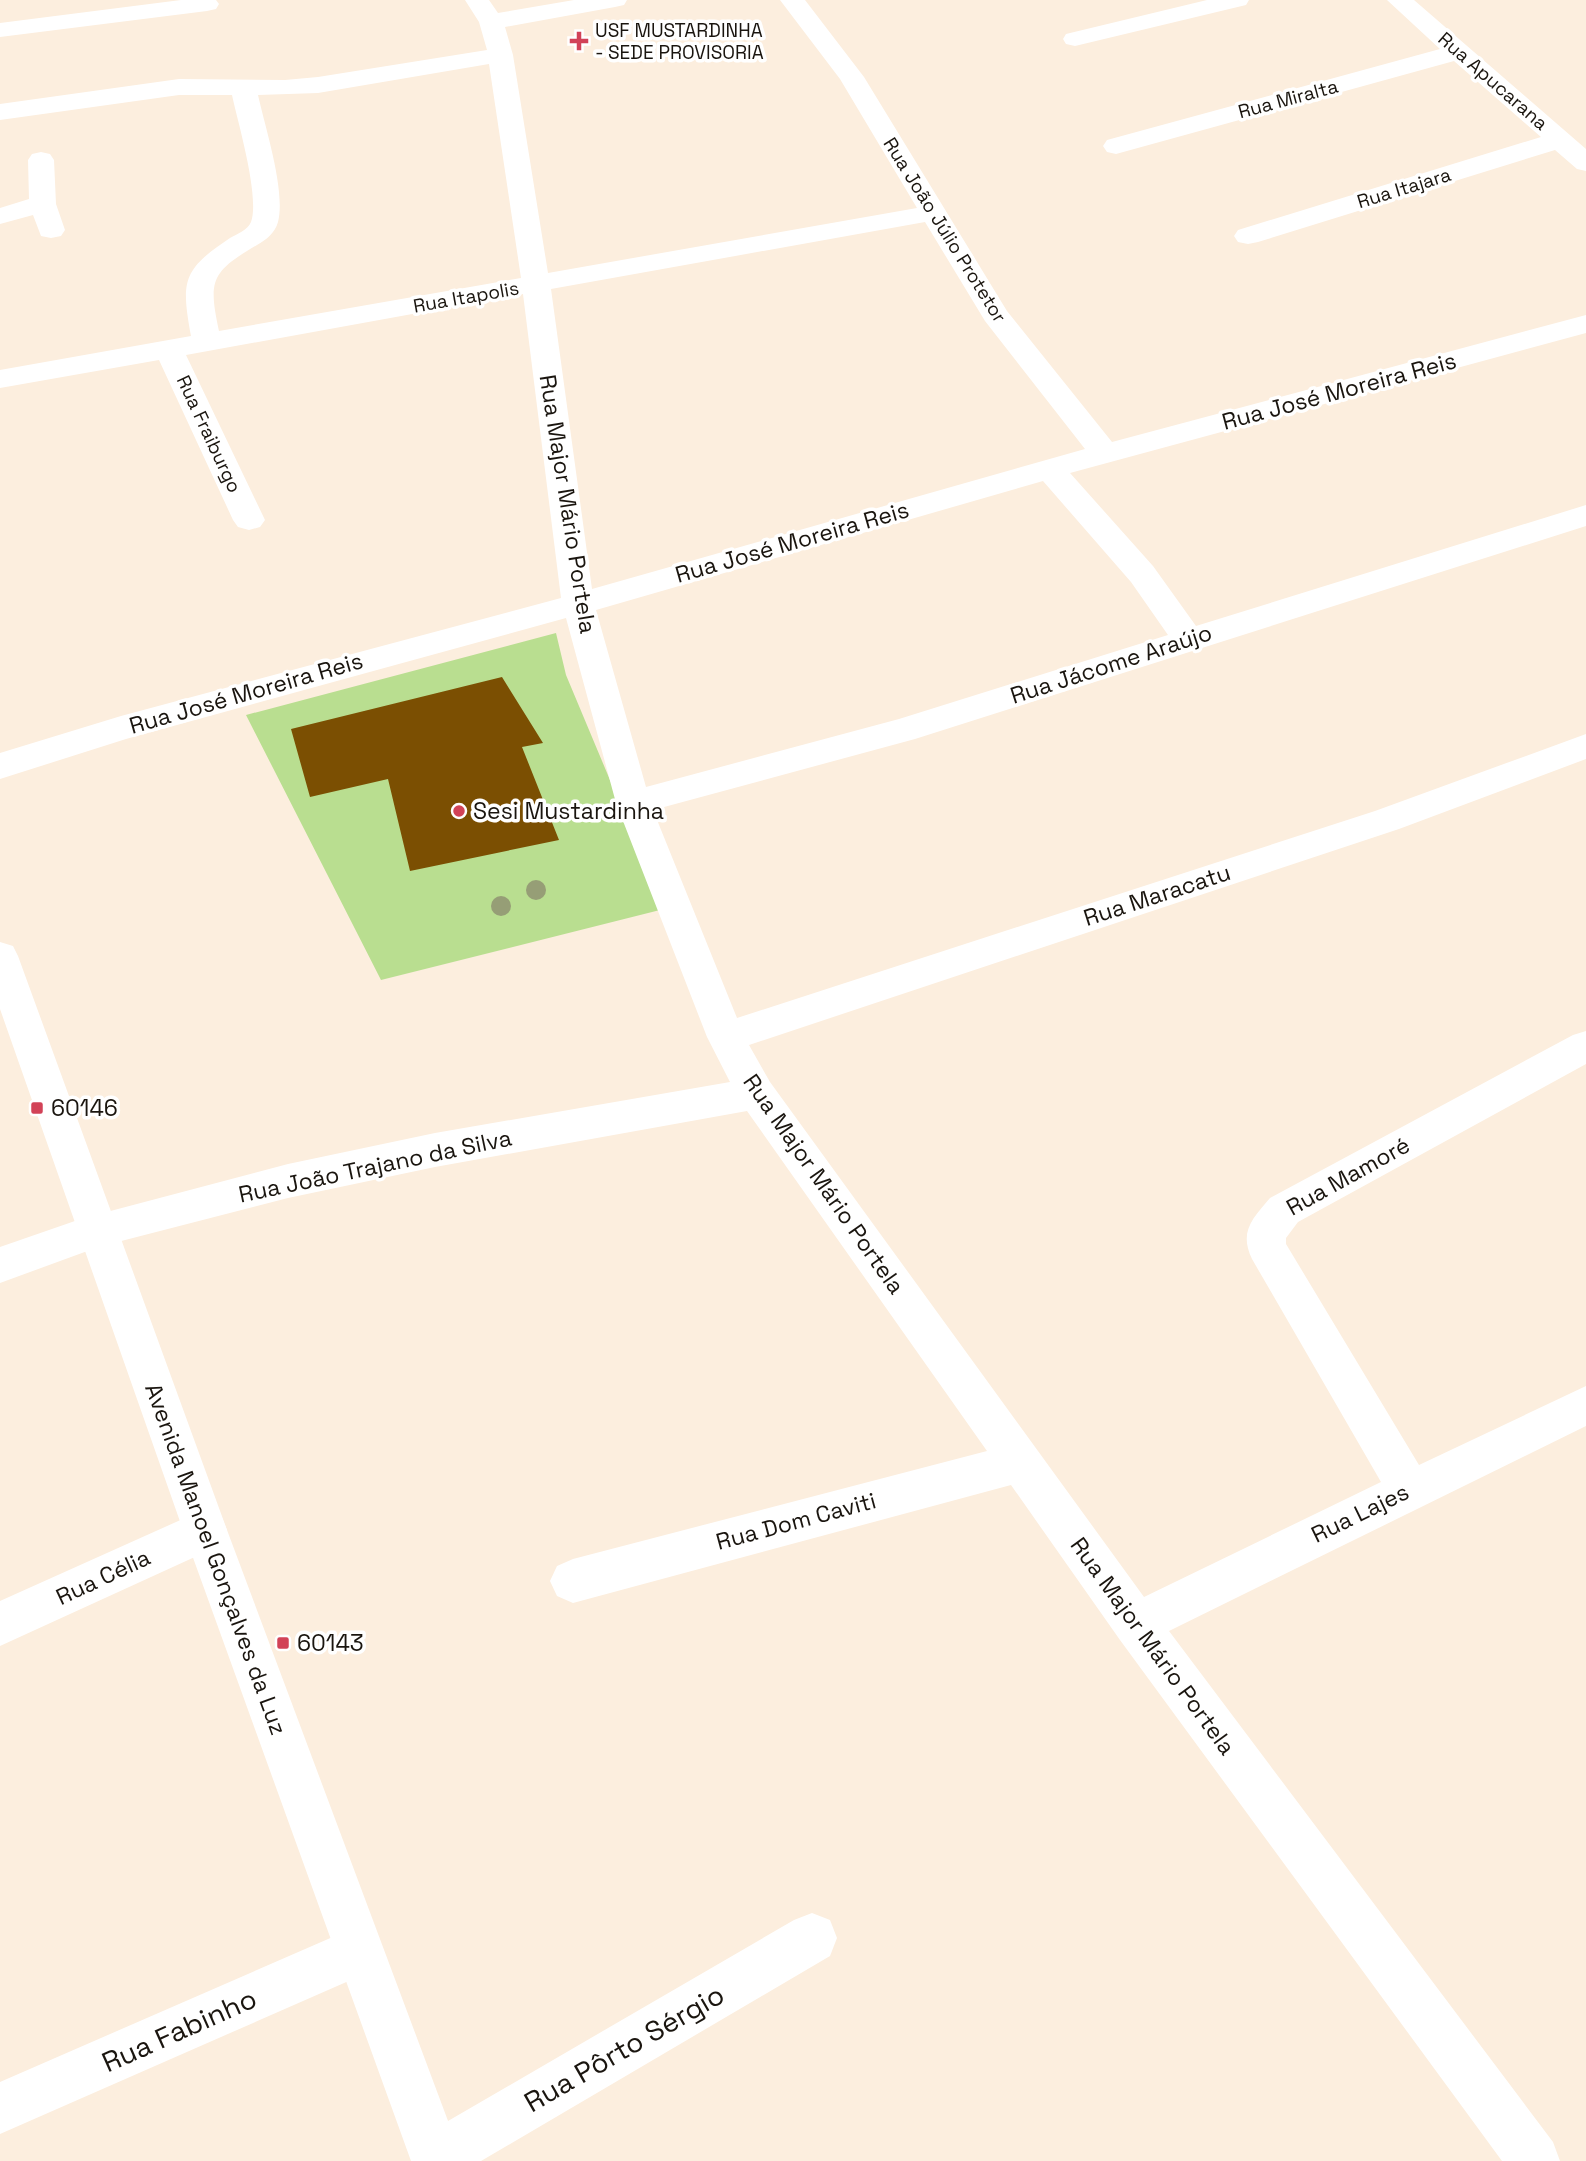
<svg xmlns="http://www.w3.org/2000/svg" width="1586" height="2161" viewBox="0 0 1586 2161" font-family="'Space Grotesk',sans-serif">
	<style>
		.green { fill: #b9de90 }
		.building { fill: #7b4f02 }
		.lines { fill: none; stroke-linecap: round; stroke-linejoin: round }
		.minor { fill: #fff; fill-rule: evenodd }
		.tertiary { fill: #fff; fill-rule: evenodd }
		.secondary { fill: #fff; fill-rule: evenodd }
		.tree { fill: #969e76 }
		.poi-dot { fill: #d24257; stroke: #fff; stroke-width: 2.5 }
		.labels { text-anchor: middle; dominant-baseline: central; stroke-width: 7; stroke-linejoin: round; paint-order: stroke }
		.far-poi-label { font-size: 19px; fill: #1a150f; stroke: #fff; text-anchor: start }
		.far-street-label { font-size: 19px; fill: #1a150f; stroke: #fff }
		.street-label { font-size: 23px; fill: #1a150f; stroke: #fff }
		.poi-label { font-size: 23px; fill: #1a150f; stroke: #fff; text-anchor: start }
		.near-street-label { font-size: 28px; fill: #1a150f; stroke: #fff }
	</style>
	<rect width="100%" height="100%" fill="#fceede"/>
	<!-- green -->
	<path class="green" d="M556,633L566,675L664,909L381,980L246,715Z"/>
	<!-- building -->
	<path class="building" d="M502,677L543,743L522,747L559,840L410,871L388,779L310,797L291,729Z"/>
	<g class="lines">
		<!-- minor -->
		<path class="minor" d="M181,0H216L219,4L216,9L207,11L0,37V23Z
			M465,0H489L498,13L574,0H627L624,5L615,7L505,27L513,55L548,273L917,208L840,79L780,0H805L864,77L1007,311L1112,442L1586,315V333L1070,473L1153,566L1196,626L1586,505V526L915,739L653,810L737,1018L1375,811L1586,734V759L1399,829L749,1045L770,1082L1144,1597L1381,1482L1252,1259C1239,1232 1252,1219 1270,1198L1573,1035L1586,1031V1064L1298,1222L1286,1238V1244L1419,1465L1586,1386V1426L1169,1631L1553,2142L1560,2161H1502L1120,1640L1011,1485L573,1603L557,1596L550,1581L557,1566L573,1559L987,1451L747,1111L435,1167L288,1198L98,1247L84,1242L78,1230L84,1218L288,1164L435,1133L730,1082L707,1037L616,803L566,618L126,739L0,779V753L121,716L561,598L523,294L186,355L265,520L260,527L249,530L238,527L233,520L159,360L0,388V370L191,336C181,281 182,270 230,238C237,234 248,230 251,222C260,197 238,123 232,95H179L0,120V104L179,79L285,80L318,77L487,50L479,22ZM489,64L521,278L219,331C208,280 211,272 257,245C266,240 275,233 278,222C286,191 265,127 258,95L318,93ZM925,222L985,321L1085,449L592,589L551,289ZM1043,481L1131,582L1168,635L899,719L646,787L596,610Z
			M1207,0H1249L1246,5L1075,46L1066,44L1063,39L1066,34Z
			M1387,0H1414L1586,149V171L1577,169L1555,150L1258,242L1248,244L1238,242L1234,236L1238,230L1541,137L1454,61L1116,154L1107,152L1103,146L1107,140L1440,49Z
			M41,152L50,154L54,160L56,204L65,230L61,236L51,238L41,236L33,215L0,224V208L29,199L28,160L32,154Z
			M205,1509L221,1515L227,1530L221,1545L0,1646V1601Z
			M812,1913L830,1920L837,1938L830,1956L481,2161H411L417,2139L794,1920Z
			M358,1926L376,1933L383,1951L376,1969L0,2134V2082Z"/>
		<!-- tertiary -->
		<path class="tertiary" d="M98,1213L112,1218L118,1230L112,1242L0,1283V1247Z"/>
		<!-- secondary -->
		<path class="secondary" d="M0,942L13,946L18,956L227,1530L463,2161H411L183,1530L0,1009Z"/>
	</g>
	<!-- trees -->
	<g class="tree">
		<circle cx="536" cy="890" r="10"/>
		<circle cx="501" cy="906" r="10"/>
	</g>
	<!-- markers -->
	<g class="poi-dot">
		<path d="M575.5 30.5h7v7h7v7h-7v7h-7v-7h-7v-7h7z"/>
		<circle cx="459" cy="811" r="7"/>
		<rect x="30" y="1101" width="14" height="14" rx="3.5"/>
		<rect x="276" y="1636" width="14" height="14" rx="3.5"/>
	</g>
	<g class="labels">
		<!-- far-poi labels -->
		<g class="far-poi-label">
			<text x="595" y="30">USF MUSTARDINHA<tspan x="595" dy="22">- SEDE PROVISORIA</tspan></text>
		</g>
		<!-- far-street labels -->
		<g class="far-street-label">
			<text transform="translate(1493 81) rotate(41)">Rua Apucarana</text>
			<text transform="translate(1288 99) rotate(-15)">Rua Miralta</text>
			<text transform="translate(1404 188) rotate(-17)">Rua Itajara</text>
			<text transform="translate(945 230) rotate(58)">Rua João Júlio Protetor</text>
			<text transform="translate(466 297) rotate(-10)">Rua Itapolis</text>
			<text transform="translate(209 434) rotate(65)">Rua Fraiburgo</text>
		</g>
		<!-- street labels -->
		<g class="street-label">
			<text transform="translate(1339 391) rotate(-15)">Rua José Moreira Reis</text>
			<text transform="translate(568 504) rotate(81)">Rua Major Mário Portela</text>
			<text transform="translate(792 542) rotate(-16)">Rua José Moreira Reis</text>
			<text transform="translate(1111 664) rotate(-18)">Rua Jácome Araújo</text>
			<text transform="translate(246 693) rotate(-16)">Rua José Moreira Reis</text>
			<text transform="translate(1157 895) rotate(-18)">Rua Maracatu</text>
			<text transform="translate(375 1166) rotate(-12)">Rua João Trajano da Silva</text>
			<text transform="translate(1348 1176) rotate(-29)">Rua Mamoré</text>
			<text transform="translate(824 1184) rotate(55)">Rua Major Mário Portela</text>
			<text transform="translate(1360 1513) rotate(-26)">Rua Lajes</text>
			<text transform="translate(796 1521) rotate(-15)">Rua Dom Caviti</text>
			<text transform="translate(216 1559) rotate(70)">Avenida Manoel Gonçalves da Luz</text>
			<text transform="translate(103 1577) rotate(-25)">Rua Célia</text>
			<text transform="translate(1153 1646) rotate(54)">Rua Major Mário Portela</text>
		</g>
		<!-- poi labels -->
		<g class="poi-label">
			<text x="473" y="811">Sesi Mustardinha</text>
			<text x="51" y="1108">60146</text>
			<text x="297" y="1643">60143</text>
		</g>
		<!-- near-street labels -->
		<g class="near-street-label">
			<text transform="translate(179 2030) rotate(-24)">Rua Fabinho</text>
			<text transform="translate(624 2048) rotate(-30)">Rua Pôrto Sérgio</text>
		</g>
	</g>
</svg>
